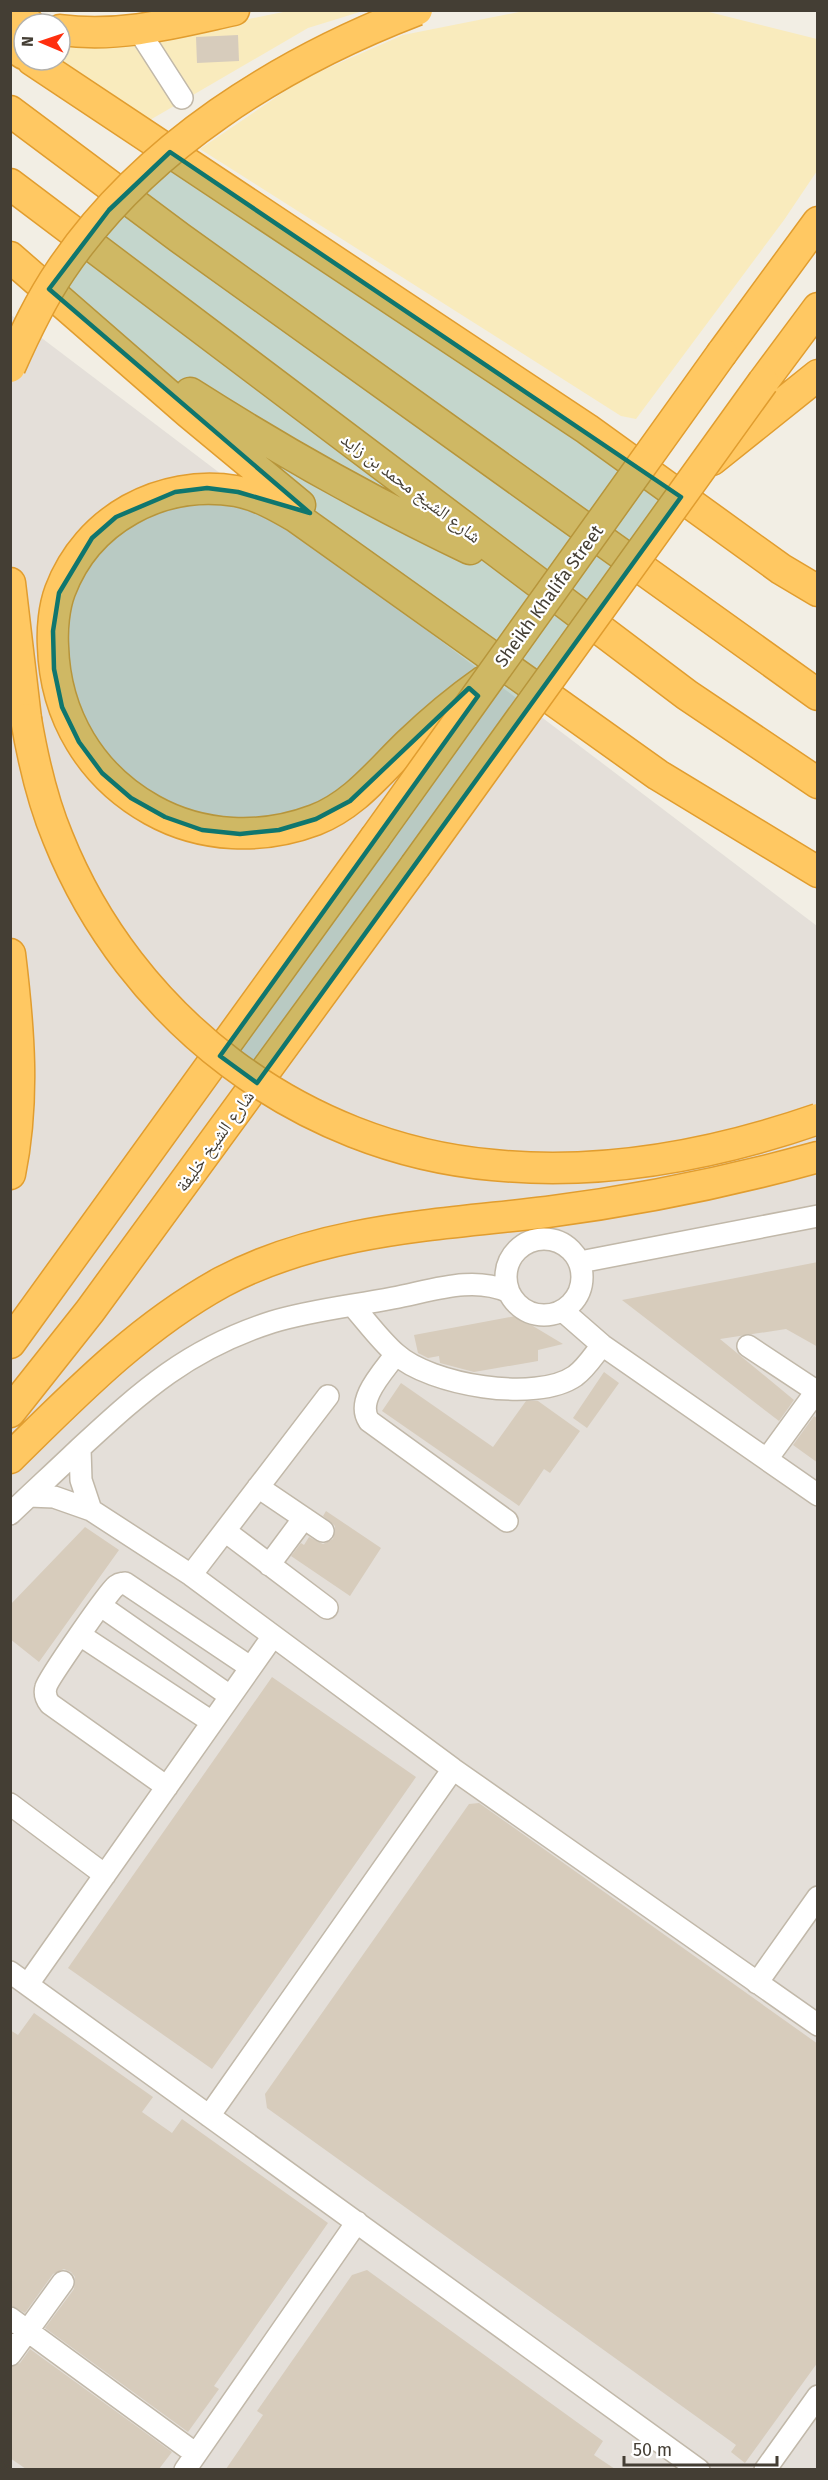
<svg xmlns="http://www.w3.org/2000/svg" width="828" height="2480" viewBox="0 0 828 2480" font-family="'Fira Sans','Noto Naskh Arabic',sans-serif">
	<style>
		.industrial { fill: #e4dfd9 }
		.sand { fill: #f9ebbd }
		.building { fill: #d7ccbc }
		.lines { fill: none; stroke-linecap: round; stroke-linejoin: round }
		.minor-casing { stroke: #c1b8a9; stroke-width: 24 }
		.highway-casing { stroke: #e19d2f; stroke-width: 33 }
		.minor { stroke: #fff; stroke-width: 21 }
		.highway { stroke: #ffc862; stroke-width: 30 }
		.highway-bridge-casing { stroke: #e19d2f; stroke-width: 33; stroke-linecap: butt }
		.highway-bridge { stroke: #ffc862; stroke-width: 30 }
		.marked { fill: #0f766e; fill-opacity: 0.2; stroke: #0f766e; stroke-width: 4.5; stroke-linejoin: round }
		.labels { text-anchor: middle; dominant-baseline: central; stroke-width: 4.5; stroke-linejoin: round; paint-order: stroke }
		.street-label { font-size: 18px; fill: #443e34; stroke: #fff }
	</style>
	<rect width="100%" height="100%" fill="#f2eee4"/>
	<!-- industrial -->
	<path class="industrial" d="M10,314L817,926V2469H11Z"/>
	<!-- sand -->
	<path class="sand" d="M288,11H363L308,28L150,120L56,60H60V43L205,28Z
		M524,11H705L817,39V171L784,220L636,419L621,416L200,149L303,79L403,35Z"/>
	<!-- building -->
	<path class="building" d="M238,35L239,61L197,63L196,37Z
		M818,1262V1347L786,1329L720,1339L794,1400L779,1421L622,1300Z
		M526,1314L528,1323L563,1344L538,1350V1361L474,1372L440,1363L439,1356L428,1358L418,1353L414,1335Z
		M604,1372L619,1383L587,1428L573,1418Z
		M401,1383L493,1447L526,1401H538L580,1431L550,1473L544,1469L519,1506L382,1411Z
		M814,1416L818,1419V1463L793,1445Z
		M326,1511L381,1548L350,1596L291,1556L301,1543L304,1545L309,1537L323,1544L333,1539L335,1526L323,1516Z
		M85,1527L119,1550L39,1662L10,1639V1605Z
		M272,1677L416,1777L212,2069L68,1968Z
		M479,1803L818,2044V2362L745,2463L731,2452L736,2445L267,2108L265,2094L469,1804Z
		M34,2013L153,2097L142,2112L172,2133L182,2119L328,2223L214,2386L219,2389L188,2432L45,2328L74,2289L75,2277L71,2272L64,2269L53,2274L25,2313L10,2305V2030L18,2035Z
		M367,2270L603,2441L594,2455L615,2469H226L263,2415L257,2411L352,2275Z
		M30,2349L172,2452L159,2469H26L10,2458V2367L20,2363Z"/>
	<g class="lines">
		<defs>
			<path id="minor" d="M139,31L182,98
				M506 1277a38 38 0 1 1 76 0a38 38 0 1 1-76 0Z
				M580,1262L818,1216
				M353,1306C367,1322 380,1340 396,1354C430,1385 536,1403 575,1376C586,1368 594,1355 602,1345
				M563,1311L602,1345L818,1495
				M748,1346L816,1391
				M396,1354C384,1371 355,1400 369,1421L507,1521
				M80,1449L81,1480L91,1510
				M767,1459L818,1389
				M258,1487L323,1531
				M29,1496L54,1497L91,1510L191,1575L453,1769L818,2025
				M10,1514C33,1492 57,1470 80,1448C143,1390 188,1349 272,1322C312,1310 353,1306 393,1298C431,1291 473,1275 509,1292
				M225,1531L327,1608
				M269,1565L304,1518
				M191,1575L328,1396
				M101,1606L230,1696
				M80,1635L212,1722
				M167,1787L50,1704C46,1699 44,1694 46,1687C48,1679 109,1591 116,1586C120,1583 120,1584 125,1583L250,1667
				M10,1804L105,1875
				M10,1972L699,2470
				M757,1983L818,1897
				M28,1984L273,1636
				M209,2116L453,1769
				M10,2318L196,2454
				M10,2355L63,2282
				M185,2470L357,2222
				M765,2470L818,2396"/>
			<path id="highway" d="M10,18L29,24
				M60,30C121,38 175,23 234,10
				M10,45L24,54
				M32,60L587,429L781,569L818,591
				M10,111L180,238L818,695
				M10,184L687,695L818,783
				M10,257L189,413L300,505
				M722,353L818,222
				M763,382L818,308
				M190,393C281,451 373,503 470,549
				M712,460L818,375
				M10,583L26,719
				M484,681C457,700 432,721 408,744C379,772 354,805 315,820C262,840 202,838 152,810C91,776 55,716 53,646C52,629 54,607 60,591C87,519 161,479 236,491C258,495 277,506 296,517L658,775L818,872
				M10,954C19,1028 25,1100 10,1174
				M10,1343L375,838
				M10,1412L90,1311L415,866
				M10,1458C76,1393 140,1327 222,1282C322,1229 437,1225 547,1212C639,1200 728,1182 818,1157"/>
		</defs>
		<!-- minor casing -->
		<use href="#minor" class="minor-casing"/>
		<!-- highway casing -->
		<use href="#highway" class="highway-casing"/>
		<!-- minor -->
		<use href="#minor" class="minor"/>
		<!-- highway -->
		<use href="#highway" class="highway"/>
		<defs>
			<path id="highway-bridge" d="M10,367C25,333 40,301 61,270C144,147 281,62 417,10
				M26,719C33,760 42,800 58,838C130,1018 300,1148 493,1165C603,1176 714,1155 818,1119
				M375,838L722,353
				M415,866L763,382"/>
		</defs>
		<!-- highway-bridge casing -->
		<use href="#highway-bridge" class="highway-bridge-casing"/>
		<!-- highway-bridge -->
		<use href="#highway-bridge" class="highway-bridge"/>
	</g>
	<!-- marked area -->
	<path class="marked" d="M170,152L681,497L257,1083L220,1056L478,696L469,688L350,801L316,819L279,830L240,834L202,830L165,817L131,798L102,773L79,742L62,707L54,669L53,631L59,593L92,538L116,517L175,492L207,488L238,492L310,513L49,289L109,210Z"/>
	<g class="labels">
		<!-- street labels -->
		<g class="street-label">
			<text transform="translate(411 488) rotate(37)">شارع الشيخ محمد بن زايد</text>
			<text transform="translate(549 596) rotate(-54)">Sheikh Khalifa Street</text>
			<text transform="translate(215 1141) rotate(-54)">شارع الشيخ خليفة</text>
		</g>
	</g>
	<!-- border -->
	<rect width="828" height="2480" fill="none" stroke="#443e34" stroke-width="24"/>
	<!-- north arrow -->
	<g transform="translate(42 42) rotate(272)"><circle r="28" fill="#ffffff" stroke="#b4b2ae" stroke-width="1.5"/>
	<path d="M0-4.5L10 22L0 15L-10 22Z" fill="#ff2f0e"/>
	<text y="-9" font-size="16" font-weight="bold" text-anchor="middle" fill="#443e34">N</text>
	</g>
	<!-- scale -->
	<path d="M624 2456v9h153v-9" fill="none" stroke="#443e34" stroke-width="3"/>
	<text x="633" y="2456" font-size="18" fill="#443e34" stroke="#ffffff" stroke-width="4.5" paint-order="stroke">50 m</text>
</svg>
